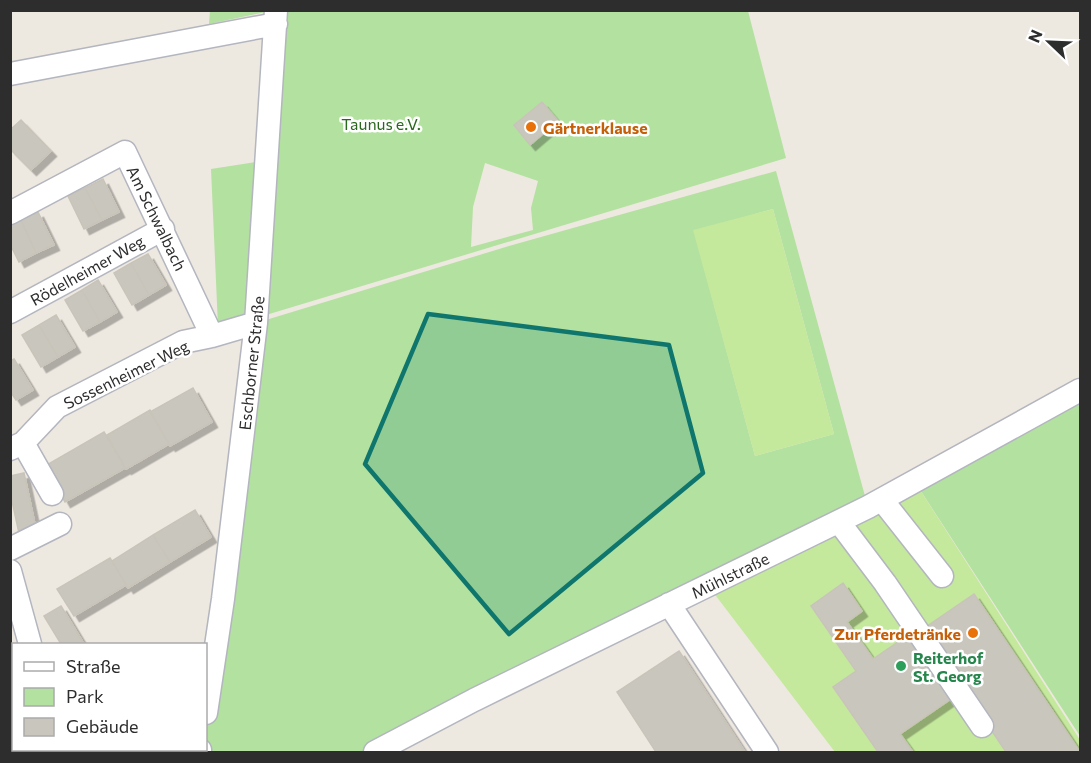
<svg xmlns="http://www.w3.org/2000/svg" width="1091" height="763" viewBox="0 0 1091 763" font-family="Commissioner,sans-serif">
	<style>
		.green { fill: #b3e19f; fill-rule: evenodd }
		.pitch { fill: #c4e89c }
		.building { fill: #c9c6be; stroke: #c9c4b9; stroke-width: 1.5; filter: url(#shadow) }
		.lines { fill: none; stroke-linecap: round; stroke-linejoin: round }
		.minor-casing { stroke: #b3b5bf; stroke-width: 25 }
		.minor { stroke: #fff; stroke-width: 22 }
		.marked { fill: #0f766e; fill-opacity: 0.2; stroke: #0f766e; stroke-width: 4.5; stroke-linejoin: round }
		.food-dot { fill: #e8710a; stroke: #fff; stroke-width: 2 }
		.leisure-dot { fill: #2e9e5b; stroke: #fff; stroke-width: 2 }
		.labels { text-anchor: middle; dominant-baseline: central; stroke-width: 5; stroke-linejoin: round; paint-order: stroke }
		.park-label { font-size: 16px; fill: #2a681e; stroke: #fff }
		.food-label { font-size: 16px; font-weight: bold; fill: #c56008; stroke: #fff; text-anchor: start }
		.street-label { font-size: 16px; fill: #2d2d2d; stroke: #fff }
		.leisure-label { font-size: 16px; font-weight: bold; fill: #27864d; stroke: #fff; text-anchor: start }
	</style>
	<defs>
		<filter id="shadow"><feDropShadow dx="5.5" dy="5.5" stdDeviation="0" flood-color="#0004"/></filter>
	</defs>
	<rect width="100%" height="100%" fill="#ede8e0"/>
	<!-- green -->
	<path class="green" d="M210,11H270L209,24Z
		M276,11H748L786,158L256,318ZM542,102L558,121L531,144L515,124ZM485,163L538,181L531,208L533,230L471,247L473,207Z
		M262,161L254,310L218,326L211,169Z
		M776,171L868,507L375,752H199L206,750V713L256,323L509,246ZM773,209L834,434L755,456L694,231Z
		M1080,390V736L915,482Z"/>
	<!-- pitch -->
	<path class="pitch" d="M773,209L834,434L755,456L693,230Z
		M915,482L1080,740V752H835L713,592Z"/>
	<!-- building -->
	<path class="building" d="M542,102L558,121L530,145L514,125Z
		M21,120L51,151L31,170L10,149V130Z
		M103,179L119,212L102,220L85,188Z
		M85,188L102,220L84,229L68,196Z
		M38,212L54,245L36,253L21,220Z
		M21,220L36,253L19,262L10,244V225Z
		M148,254L166,285L149,295L131,263Z
		M131,263L149,295L132,305L114,273Z
		M98,280L117,312L100,322L82,290Z
		M82,290L100,322L83,331L65,300Z
		M56,315L75,347L58,357L39,325Z
		M39,325L58,357L41,367L22,335Z
		M14,359L33,390L16,400L10,391V361Z
		M193,388L212,422L170,446L150,412Z
		M150,410L169,444L126,469L107,435Z
		M104,432L125,468L65,502L45,466Z
		M24,473L36,529L19,533L10,492V476Z
		M195,510L211,537L170,562L153,535Z
		M153,535L170,562L128,588L112,561Z
		M110,558L126,585L74,616L57,589Z
		M843,583L862,611L847,622L873,659L914,631L958,694L900,734L913,752H878L833,687L856,671L811,606Z
		M974,594L1080,752H1006L923,629Z
		M61,606L84,644H61L44,616Z
		M679,651L745,752H656L617,692Z
		M10,671L14,684V698L10,699Z
		M14,735V750H31V752H13L10,736Z
		M103,750H126L127,752H105Z"/>
	<g class="lines">
		<defs>
			<path id="minor" d="M10,74L276,24
				M10,213L125,152L212,336
				M10,312L163,229
				M23,443L52,494
				M10,449L23,443L57,407L183,342L212,336L256,323
				M882,500L942,576
				M839,522L885,583L982,726
				M10,549L60,524
				M10,571L30,644
				M669,604L767,752
				M206,713L223,599L256,323L276,10
				M55,750L56,752
				M199,752L200,750
				M375,752L474,700L868,507L1080,390"/>
		</defs>
		<!-- minor casing -->
		<use href="#minor" class="minor-casing"/>
		<!-- minor -->
		<use href="#minor" class="minor"/>
	</g>
	<!-- marked area -->
	<path class="marked" d="M428,314L669,345L703,473L509,634L365,464Z"/>
	<!-- markers -->
	<g class="food-dot">
		<circle cx="531" cy="127" r="6"/>
		<circle cx="973" cy="633" r="6"/>
	</g>
	<circle class="leisure-dot" cx="901" cy="666" r="6"/>
	<g class="labels">
		<!-- park labels -->
		<g class="park-label">
			<text x="381" y="123">Taunus e.V.</text>
		</g>
		<!-- food labels -->
		<g class="food-label">
			<text x="543" y="127">Gärtnerklause</text>
			<text x="961" y="633" text-anchor="end">Zur Pferdetränke</text>
		</g>
		<!-- street labels -->
		<g class="street-label">
			<text transform="translate(157 218) rotate(64)">Am Schwalbach</text>
			<text transform="translate(87 270) rotate(-29)">Rödelheimer Weg</text>
			<text transform="translate(251 363) rotate(-84)">Eschborner Straße</text>
			<text transform="translate(126 374) rotate(-26)">Sossenheimer Weg</text>
			<text transform="translate(730 575) rotate(-26)">Mühlstraße</text>
		</g>
		<!-- leisure labels -->
		<g class="leisure-label">
			<text x="913" y="657">Reiterhof<tspan x="913" dy="18">St. Georg</tspan></text>
		</g>
	</g>
	<!-- border -->
	<rect width="1091" height="763" fill="none" stroke="#2d2d2d" stroke-width="24"/>
	<!-- legend -->
	<rect x="12" y="643" width="195" height="108" fill="#ffffff" stroke="#ababab" stroke-width="1.5"/>
	<rect x="24" y="662" width="30" height="9" fill="#ffffff" stroke="#ababab" stroke-width="1.5"/>
	<text x="66" y="673" font-size="18" fill="#2d2d2d">Straße</text>
	<rect x="24" y="688" width="30" height="18" fill="#b3e19f" stroke="#ababab" stroke-width="1.5"/>
	<text x="66" y="703" font-size="18" fill="#2d2d2d">Park</text>
	<rect x="24" y="718" width="30" height="18" fill="#c9c6be" stroke="#ababab" stroke-width="1.5"/>
	<text x="66" y="733" font-size="18" fill="#2d2d2d">Gebäude</text>
	<!-- north arrow -->
	<g transform="translate(1049 42) rotate(293)" stroke="#ffffff" stroke-width="4.5" paint-order="stroke">
	<path d="M0-4.5L10 22L0 15L-10 22Z" fill="#2d2d2d"/>
	<text y="-9" font-size="16" font-weight="bold" text-anchor="middle" fill="#2d2d2d">N</text>
	</g>
</svg>
